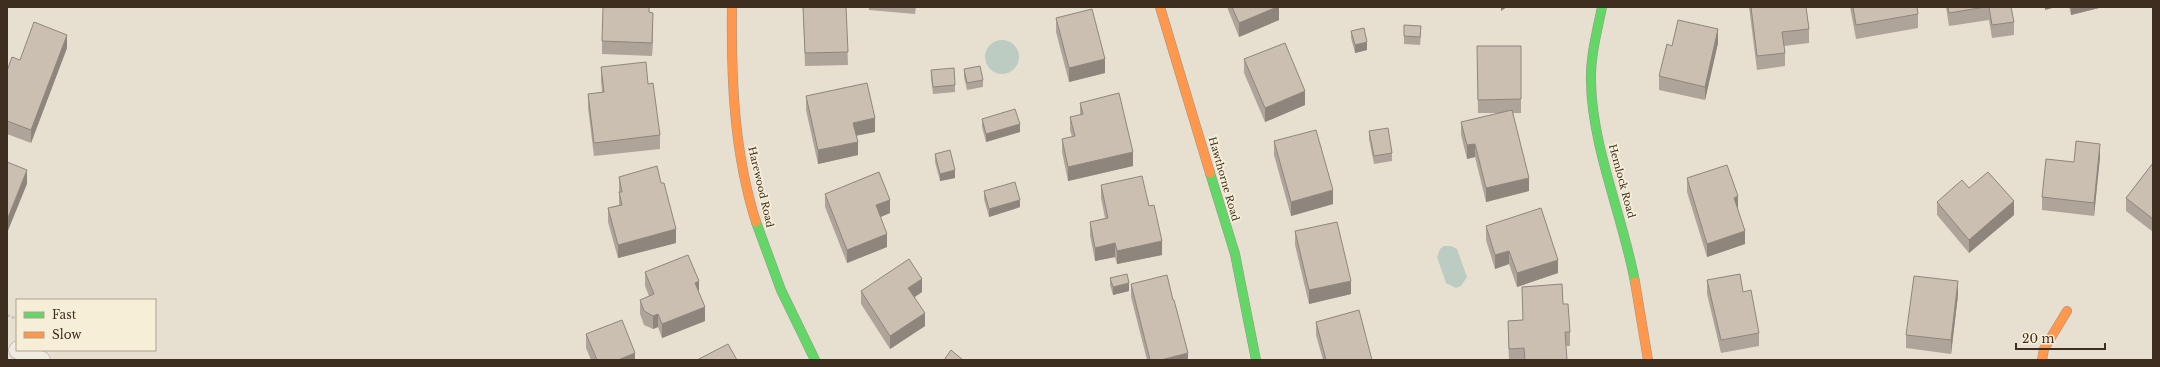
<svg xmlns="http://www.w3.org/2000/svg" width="2160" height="367" viewBox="0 0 2160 367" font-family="'Libre Baskerville',serif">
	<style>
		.water { fill: #bcccc2 }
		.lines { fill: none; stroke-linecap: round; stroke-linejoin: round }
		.lane-casing { stroke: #ada599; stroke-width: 19 }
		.fast-casing { stroke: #9c958a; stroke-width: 10 }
		.slow-casing { stroke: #9c958a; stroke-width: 10 }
		.path { stroke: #c8c2b9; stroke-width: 2.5; stroke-dasharray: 3 2; stroke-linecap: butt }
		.lane { stroke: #efebe3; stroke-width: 18 }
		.fast { stroke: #63d668; stroke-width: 9 }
		.slow { stroke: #ff974d; stroke-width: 9 }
		.wall { fill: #afa499 }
		.shaded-wall { fill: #8e867d }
		.building { fill: #cbbfb2; stroke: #8e867d }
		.labels { text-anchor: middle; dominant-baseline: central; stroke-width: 3.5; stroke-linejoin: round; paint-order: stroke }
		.street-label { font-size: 10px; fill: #3d2e20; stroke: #f7eed8 }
	</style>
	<rect width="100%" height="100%" fill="#e7e0d1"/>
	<!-- water -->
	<path class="water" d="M985 57a17 17 0 1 1 34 0a17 17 0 1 1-34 0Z
		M1444,246H1451L1457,249L1467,277L1461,286L1456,288L1446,283L1437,257L1440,249Z"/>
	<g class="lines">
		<defs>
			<path id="lane" d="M18,350L41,360"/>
			<path id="fast" d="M1602,7C1597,32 1590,57 1591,82C1592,147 1623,217 1635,282
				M1210,173L1235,254L1256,360
				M756,222L781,290L815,360"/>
			<path id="slow" d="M732,7C731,79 734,153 756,222
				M1160,7L1210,173
				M1635,282L1648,360
				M2042,360L2044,349L2067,311"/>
		</defs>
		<!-- lane casing -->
		<use href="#lane" class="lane-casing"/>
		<!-- fast casing -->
		<use href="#fast" class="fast-casing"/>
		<!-- slow casing -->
		<use href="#slow" class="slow-casing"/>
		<!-- path -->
		<path class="path" d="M7,315L17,319"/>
		<!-- lane -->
		<use href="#lane" class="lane"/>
		<!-- fast -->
		<use href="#fast" class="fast"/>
		<!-- slow -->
		<use href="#slow" class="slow"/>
	</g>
	<!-- wall -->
	<path class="wall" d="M803,7H846L848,65L805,66Z
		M869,7H916L915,14L869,10Z
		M1227,7H1279V20L1239,37Z
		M1749,7H1806L1809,29V43L1784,46L1785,53V66L1757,70Z
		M1850,7H1917L1918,14V28L1856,39Z
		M1946,7H2011L2014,22V35L1992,38L1989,20L1949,26Z
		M2069,7H2103L2071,15Z
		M649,12L653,26L652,56L602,54V41Z
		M1056,18L1105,73L1069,82L1056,32Z
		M1351,31L1367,50L1355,53L1351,38Z
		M1421,34L1420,45L1404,44V36Z
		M1718,43L1705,100L1659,90V76L1672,46Z
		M1521,46V113H1513L1529,191L1486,202L1475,157L1467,159L1461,135V122L1498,113H1478L1477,60Z
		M67,48L31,143L7,134V71L20,60Z
		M1244,59L1305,105L1265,122L1244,73Z
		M601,67L648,84L660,135V149L594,156L588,108V94L602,92L601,81Z
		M964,69L983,80V87L967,90L964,77Z
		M931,70L955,85V92L933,94L931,78Z
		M806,96L875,132L856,136L858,155L818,164L806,110Z
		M1080,103L1133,166L1068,181L1062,152V139L1072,137L1070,130V117L1080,115Z
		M982,119L1020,132L986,142L982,127Z
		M1369,131L1392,153V161L1374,164L1369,139Z
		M1274,141L1333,204L1291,216L1274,155Z
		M935,154L955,178L940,181L935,162Z
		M2100,157L2094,216L2042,210V197L2074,162Z
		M2153,163V232L2126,211V198Z
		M619,177L676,243L618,258L608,222V208L619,205Z
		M1687,178L1738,209L1745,244L1707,257L1687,192Z
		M1101,185L1149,206L1162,255L1117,264L1115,257L1095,261L1090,235V222L1105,218L1101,198Z
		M1969,188L2014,215L1969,253L1937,215V202Z
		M984,191L1020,207L989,217L984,199Z
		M825,194L890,213L880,217L887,247L847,263L825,207Z
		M1486,226L1558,273L1517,287L1509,264L1495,269L1486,240Z
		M1295,231L1351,294L1309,304L1295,245Z
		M645,272L699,293L705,321L662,338L658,327L653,329L644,325L640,314V300L649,296L645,286Z
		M1110,278L1129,291L1113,295L1110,285Z
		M1707,280L1743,292L1759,333V346L1721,353L1707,294Z
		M1131,284L1188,360H1147L1131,297Z
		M861,291L922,292L915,297L925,326L890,349L861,304Z
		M1958,295L1951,354L1906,348V335Z
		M1563,304L1570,332V346H1566L1567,360H1509L1508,334V321L1522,320Z
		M1316,322L1372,360H1323L1316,335Z
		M586,334L635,360H591L586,348Z"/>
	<!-- shaded-wall -->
	<path class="shaded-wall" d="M1277,7H1279V20L1239,37V23Z
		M1501,7H1507L1501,11Z
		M2045,7H2056L2045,10Z
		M2071,7H2103L2071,15Z
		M653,13V26L652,56V43Z
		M1718,29V43L1705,100V87Z
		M67,35V48L31,143V130Z
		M1367,42V50L1355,53V45Z
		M1105,59V73L1069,82V68Z
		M1305,91V105L1265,122V108Z
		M875,118V132L853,136V123Z
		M1020,124V132L986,142V134Z
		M858,142V155L818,164V150Z
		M1475,144V157L1467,159V145Z
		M2100,144V157L2094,216V203Z
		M1133,152V166L1068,181V167Z
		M27,170V184L7,233V220Z
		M955,170V178L940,181V174Z
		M1529,178V191L1486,202V188Z
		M1333,190V204L1291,216V202Z
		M1738,196V210L1734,198Z
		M890,200V213L876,219V205Z
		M1020,200V207L989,217V209Z
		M2014,201V215L1969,253V240Z
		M676,229V243L618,258V245Z
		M1745,231V244L1707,257V244Z
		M887,234V247L847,263V250Z
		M1162,241V255L1117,264V251Z
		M1115,243V257L1095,261V248Z
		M1509,251V264L1495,269V255Z
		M1558,260V273L1517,287V273Z
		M922,279V292L908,301V288Z
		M699,281V294L695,283Z
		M1351,281V294L1309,304V290Z
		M1958,281V295L1951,354V340Z
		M1129,283V291L1113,295V287Z
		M705,307V321L662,338V324Z
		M925,313V326L890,349V336Z
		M658,314V327L653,329V316Z
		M635,353V360H618Z
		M1188,353V360H1161Z"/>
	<!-- building -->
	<path class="building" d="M603,7H649V12L653,13L652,43L602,41Z
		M803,7H846L848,52L805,53Z
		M1232,7H1277L1239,23Z
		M1751,7H1806L1809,29L1782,32L1785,53L1757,56Z
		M1853,7H1917L1918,14L1856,25Z
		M1948,7H1985L1949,13Z
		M1989,7H2011L2014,22L1992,25Z
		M1092,9L1105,59L1069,68L1056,18Z
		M1678,20L1718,29L1705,87L1659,76L1667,44L1672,46Z
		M34,22L67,35L31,130L7,121V71L12,57L20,60Z
		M1404,25L1421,26L1420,37L1404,36Z
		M1364,28L1367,42L1355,45L1351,31Z
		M1285,43L1305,91L1265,108L1244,59Z
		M1477,46H1521V99L1478,100Z
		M646,62L648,84L653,83L660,135L594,143L588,94L604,92L601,67Z
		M980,66L983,80L967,83L964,69Z
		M954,68L955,85L933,87L931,70Z
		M867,83L875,118L853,123L858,142L818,150L806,96Z
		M1119,93L1133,152L1068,167L1062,139L1075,136L1070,117L1083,114L1080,103Z
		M1015,109L1020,124L986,134L982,119Z
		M1512,110L1529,178L1486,188L1475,144L1467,145L1461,122Z
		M1388,128L1392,153L1374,156L1369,131Z
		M1316,130L1333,190L1291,202L1274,141Z
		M2076,141L2100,144L2094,203L2042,197L2046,159L2074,162Z
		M950,150L955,170L940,174L935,154Z
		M7,162L27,170L7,220Z
		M2153,163V219L2126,198Z
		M1727,165L1738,196L1734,198L1745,231L1707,244L1687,178Z
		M657,166L661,183H664L676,229L618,245L608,208L622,205L619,192H622L619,177Z
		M879,172L890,200L876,205L887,234L847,250L825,194Z
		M1988,172L2014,201L1969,240L1937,202L1962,180L1969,188Z
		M1142,176L1149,206L1154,205L1162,241L1117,251L1115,243L1095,248L1090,222L1108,218L1101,185Z
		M1015,182L1020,200L989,209L984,191Z
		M1541,208L1558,260L1517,273L1509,251L1495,255L1486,226Z
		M1337,222L1351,281L1309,290L1295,231Z
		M688,255L699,281L695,283L705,307L662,324L658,314L653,316L644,311L640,300L654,294L645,272Z
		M909,259L922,279L908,288L925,313L890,336L861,291Z
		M1127,274L1129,283L1113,287L1110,278Z
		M1740,274L1743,292L1751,290L1759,333L1721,340L1707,280Z
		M1167,275L1173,300H1174L1188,353L1161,360H1150L1131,284Z
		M1914,276L1958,281L1951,340L1906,335Z
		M1562,284L1563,304H1568L1570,332H1565L1567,360H1525L1524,348L1509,349L1508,321L1523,320L1522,287Z
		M1359,310L1372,360H1326L1316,322Z
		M622,320L635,353L618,360H597L586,334Z
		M728,344L737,360H697Z
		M951,350L963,360H944Z"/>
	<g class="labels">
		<!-- street labels -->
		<g class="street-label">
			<text transform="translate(1224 179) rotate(74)">Hawthorne Road</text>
			<text transform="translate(1622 181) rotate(75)">Hemlock Road</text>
			<text transform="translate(761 187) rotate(77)">Harewood Road</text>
		</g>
	</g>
	<!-- border -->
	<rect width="2160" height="367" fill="none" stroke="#3d2e20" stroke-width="16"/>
	<!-- legend -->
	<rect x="16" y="299" width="140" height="52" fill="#f7eed8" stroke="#ada18e"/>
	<rect x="24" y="312" width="20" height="6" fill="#63d668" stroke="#ada18e"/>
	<text x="52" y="319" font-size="12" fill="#3d2e20">Fast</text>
	<rect x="24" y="332" width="20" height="6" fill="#ff974d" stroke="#ada18e"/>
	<text x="52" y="339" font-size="12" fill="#3d2e20">Slow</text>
	<!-- scale -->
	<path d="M2016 343v6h89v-6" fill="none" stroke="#3d2e20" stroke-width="2"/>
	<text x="2022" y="343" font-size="12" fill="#3d2e20" stroke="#f7eed8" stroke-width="3" paint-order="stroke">20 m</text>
</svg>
